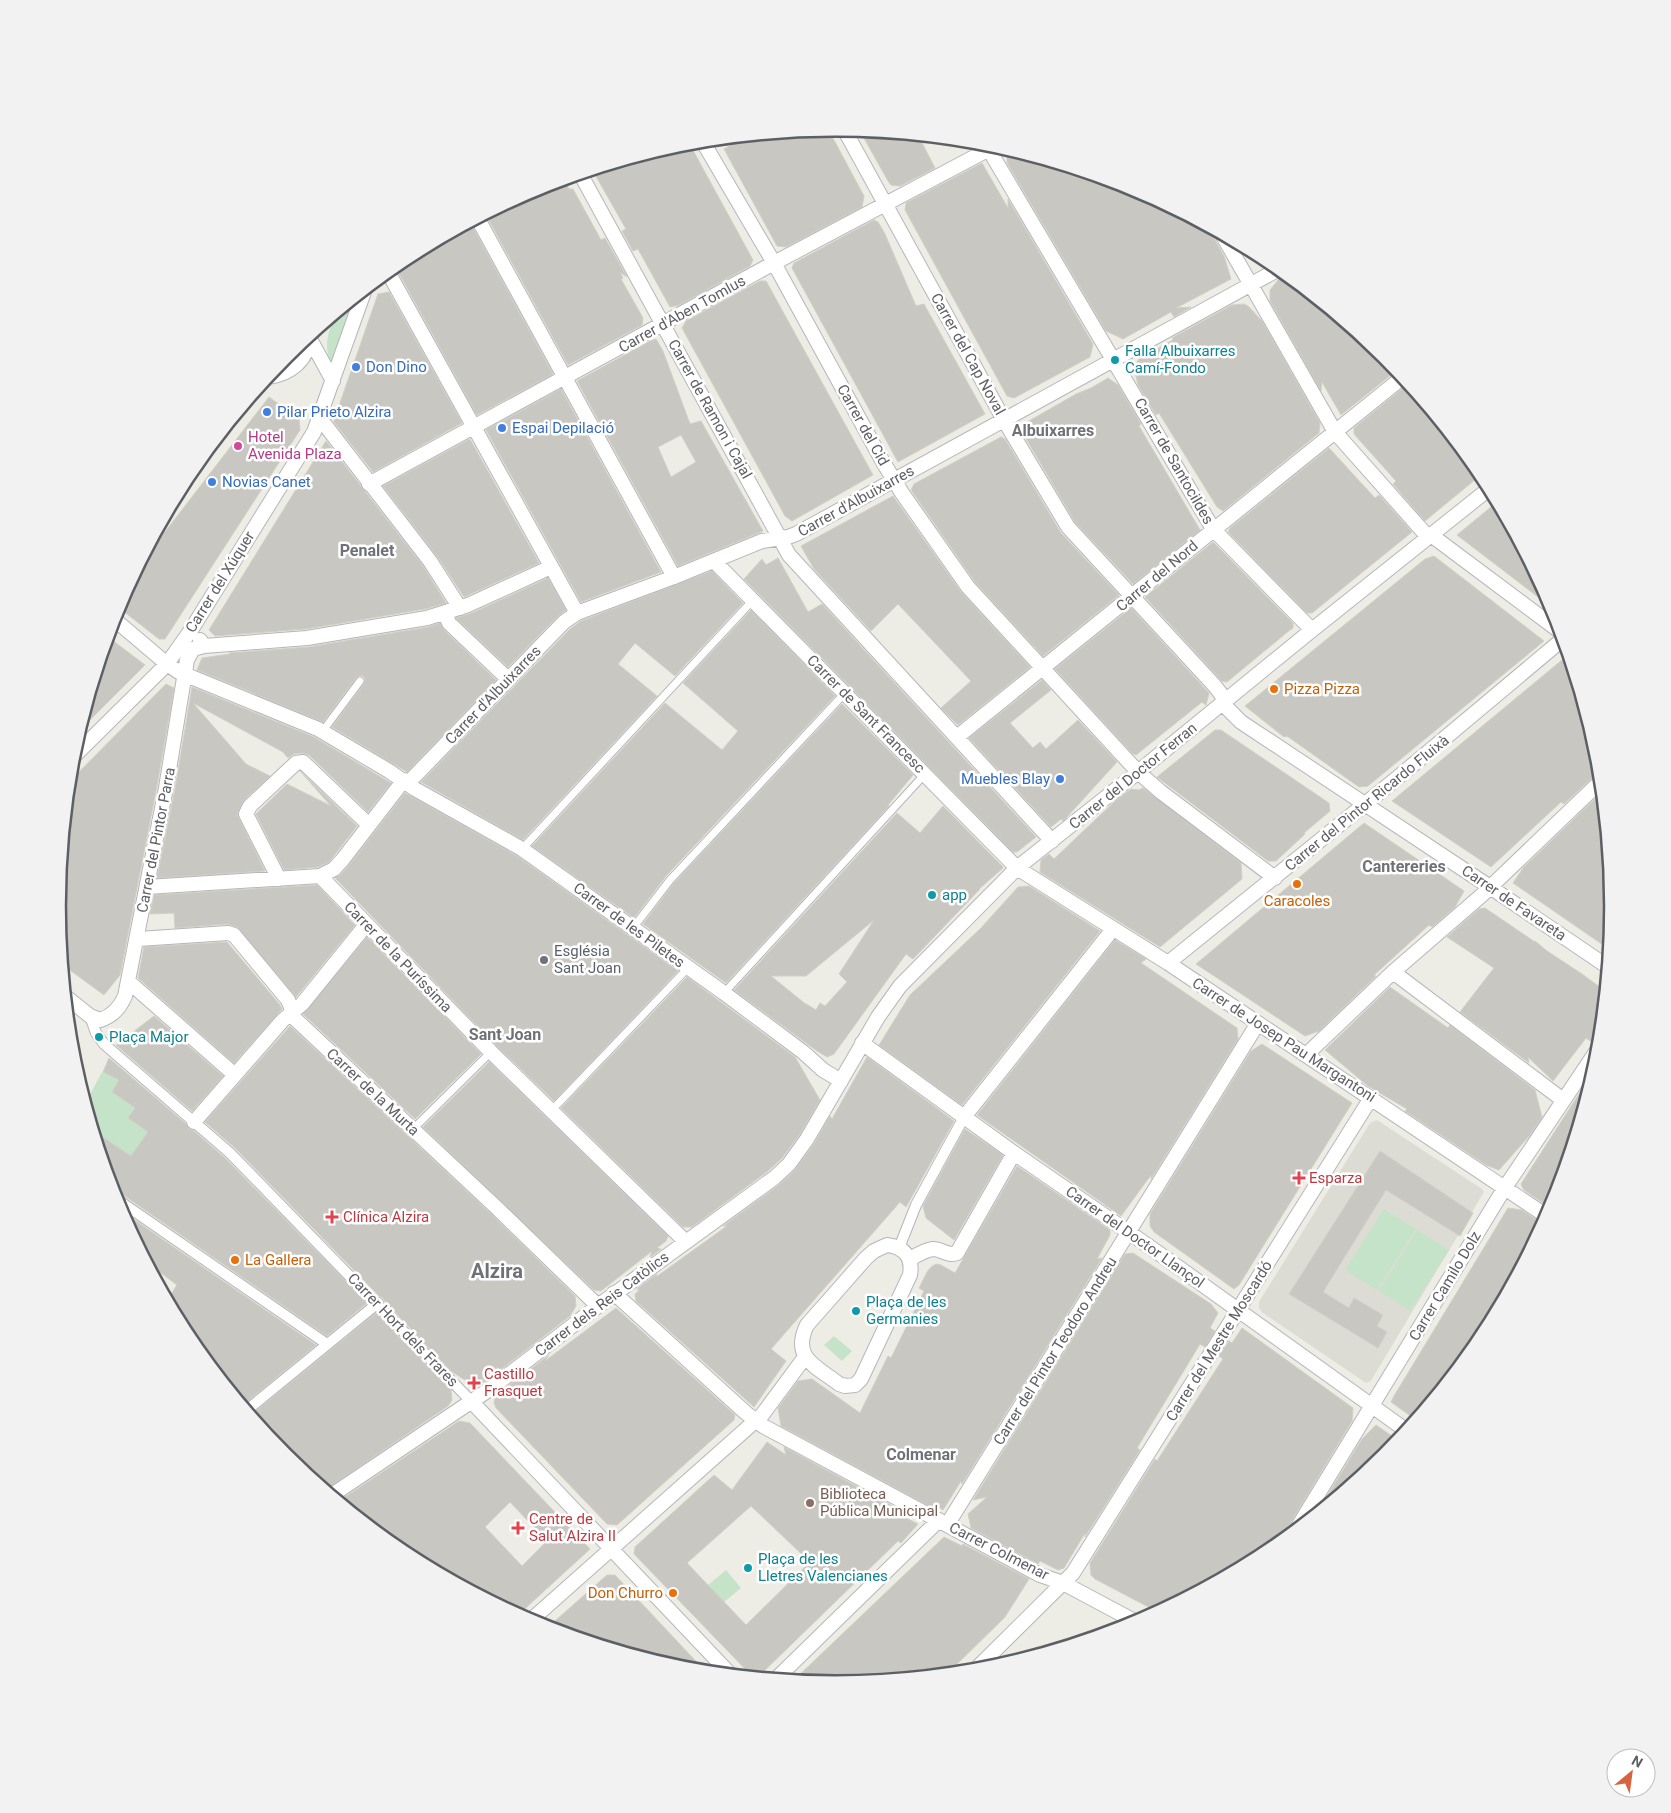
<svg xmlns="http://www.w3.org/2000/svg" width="1671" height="1813" viewBox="0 0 1671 1813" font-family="Roboto,sans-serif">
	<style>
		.education { fill: #dddcd4 }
		.green { fill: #c4e3c9 }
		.building { fill: #c9c7c2; stroke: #d2d0c4; fill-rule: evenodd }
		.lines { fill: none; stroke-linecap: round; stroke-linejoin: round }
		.service-casing { stroke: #b5b6bb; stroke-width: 9 }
		.pedestrian-casing { stroke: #b5b6bb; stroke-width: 12 }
		.minor-casing { stroke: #b5b6bb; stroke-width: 16 }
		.service { stroke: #fff; stroke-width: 7 }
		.pedestrian { stroke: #fff; stroke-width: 10 }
		.minor { stroke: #fff; stroke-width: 14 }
		.culture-dot { fill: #0f9aa8; stroke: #fff; stroke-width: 2 }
		.shop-dot { fill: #3f7fe0; stroke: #fff; stroke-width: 2 }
		.hotel-dot { fill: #d1479c; stroke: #fff; stroke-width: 2 }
		.food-dot { fill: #e8710a; stroke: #fff; stroke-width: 2 }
		.worship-dot { fill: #6b7280; stroke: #fff; stroke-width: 2 }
		.health-dot { fill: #e0444e; stroke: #fff; stroke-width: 2 }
		.education-dot { fill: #8d6e63; stroke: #fff; stroke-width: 2 }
		.labels { text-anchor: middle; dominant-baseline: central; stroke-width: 5; stroke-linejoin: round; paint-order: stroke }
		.street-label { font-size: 15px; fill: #5d5f64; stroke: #fff }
		.culture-label { font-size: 15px; fill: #0d838f; stroke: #fff; text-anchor: start }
		.shop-label { font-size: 15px; fill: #366cbe; stroke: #fff; text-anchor: start }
		.hotel-label { font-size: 15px; fill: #b23c85; stroke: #fff; text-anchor: start }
		.food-label { font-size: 15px; fill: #c56008; stroke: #fff; text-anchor: start }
		.worship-label { font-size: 15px; fill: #5b616d; stroke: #fff; text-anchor: start }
		.health-label { font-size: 15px; fill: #be3a42; stroke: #fff; text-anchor: start }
		.education-label { font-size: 15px; fill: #785e54; stroke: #fff; text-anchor: start }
		.neighbourhood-label { font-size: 16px; font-weight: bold; fill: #6e7176; stroke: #fff }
		.district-label { font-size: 20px; font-weight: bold; fill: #6e7176; stroke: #fff }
		.rim { fill: none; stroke: #5d5f64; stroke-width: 2.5 }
	</style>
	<rect width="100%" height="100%" fill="#eeede5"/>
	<!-- education -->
	<path class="education" d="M1377,1120L1482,1189L1484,1192L1375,1374L1371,1381L1366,1383L1263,1313L1259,1308V1302L1370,1123Z"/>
	<!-- green -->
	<path class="green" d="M352,302L331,363C323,348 328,325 339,312C342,308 348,305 352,302Z
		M102,1072L119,1080L112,1092L137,1110L134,1116L130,1115L128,1118L148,1132L145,1166L98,1135L96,1137L86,1102Z
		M1384,1209L1416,1229L1377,1290L1345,1270Z
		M1417,1230L1449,1250L1410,1311L1379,1291Z
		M834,1336L852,1351L842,1361L824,1345Z
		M726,1570L741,1588L723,1603L708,1585Z"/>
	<!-- building -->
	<path class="building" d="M828,129L864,196L862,207L786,247L777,246L724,149L744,138Z
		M860,131L919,137L935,168L900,186L891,185L888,181Z
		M684,143H689L753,260L750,266L679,305L670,307L638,249L633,251L622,231L626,229L593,171Z
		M1007,149L1133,188L1215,232V240L1224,256L1231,279L1176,308L1191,307L1174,317L1171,312L1123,339L1106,331L1007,163Z
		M982,163L1008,208V199L1093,344L1090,357L1014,398L1007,396L905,210L906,203Z
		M565,181L569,189H573L601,240L605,238L627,277L620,272L623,278L621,279L643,318L642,325L568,365L486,215L538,189L540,191L547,187L550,189L556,184L558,186Z
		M874,220L878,222L885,234L916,306L924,304L985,414L898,462L792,268L794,263Z
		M471,224L553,374L477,415L395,266L404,259Z
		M1286,274L1386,357L1397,370L1341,415L1322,382L1321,391L1270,301V290L1279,279Z
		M760,281H766L873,475L792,521L785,516L682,328L686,321Z
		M389,292L462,423L373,472L334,422V420L378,294Z
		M1244,304L1248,306L1262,321L1320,423L1319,433L1223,511L1217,507L1159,413L1156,415L1138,385L1134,367L1139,359L1173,340L1172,338L1232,305Z
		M656,339L663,351L690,424L701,421L763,531L678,566L577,381L650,341ZM681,435L696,462L671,477L658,447Z
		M1108,378L1118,385L1141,424L1139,426L1200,530L1133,584L1075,522L1022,432V425L1076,394L1091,388Z
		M1408,384L1482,474L1425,521L1393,484L1396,481L1354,434V428Z
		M561,389L661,572L581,602L486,430Z
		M269,397L299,419L300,430L165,639H159L118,607L141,563Z
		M1001,437L1005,439L1061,533L1119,595L1043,656L975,582L911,490L914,484Z
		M470,439L539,563L464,597L437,556L383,486Z
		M326,441L423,566L446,603L425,609L306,629L215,636L209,630Z
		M1329,448L1375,498L1379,495L1412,532L1312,613H1307L1228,532L1230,528Z
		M893,496L961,592L1030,667L958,725L941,708L971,681L898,604L871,631L814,569L801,546Z
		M1497,502L1554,609L1555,610L1457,535Z
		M1213,542L1293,623V628L1290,630L1227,682L1222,681L1145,597Z
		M1434,556L1544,641L1368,786L1359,787L1287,736L1284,737L1245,706L1425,559Z
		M778,558L808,612L822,604L1036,837L1017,852H1013L744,579L762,559L766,565Z
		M712,571L743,603L675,676L635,643L618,664L657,696L523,840L421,782L570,629L581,621Z
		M548,578L566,610L558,616L508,667L456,618L472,613Z
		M1131,608L1209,693L1206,705L1202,702L1136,755L1132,753L1055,669Z
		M751,610L835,696L666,876L634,918L532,846L665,703L722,750L738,731L683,683Z
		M440,623L443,629L496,680L407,772L332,727L364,684L365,679L363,676H358L356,678L323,722L197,670L202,658L230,654L229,653L308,647L428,627Z
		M108,637L145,665L80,730L101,662Z
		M1568,655L1599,755L1600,772L1595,775L1564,804L1561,802L1491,867L1392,801Z
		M1042,680L1051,690L1010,723L1033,748L1040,742L1046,749L1078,720L1117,762L1066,818L1063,821L1061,819L1051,827L969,738Z
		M166,684L174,688L157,786L120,975L104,995L63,965L58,906L70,781Z
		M192,687L314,737L391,783L368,812L309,755L302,753L294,754L288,758L283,752L193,703L246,764L270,776L244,800L237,814L265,871L157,878L175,789Z
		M842,704L913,775L888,805L889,806L726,983L643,924L674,883Z
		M1215,730H1221L1329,803L1330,811L1304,833L1305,834L1276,861H1268L1157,777Z
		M300,771L357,826L329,862L318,867L284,870L256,814L287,784L331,806Z
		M1143,788L1241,863L1242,879L1160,947L1040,872L1041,860L1049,854L1054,859L1115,801L1131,789L1139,790Z
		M1602,792L1614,906L1609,949L1513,883L1524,867Z
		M405,793L517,856L678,971L554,1101L497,1046L335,878L340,875L350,864Z
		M943,806L1003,867V868L979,889H980L913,959L906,954L834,1054L827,1057L817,1051L734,990L897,813L920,833ZM874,920L839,974L847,982L825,1006L820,1003L816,1010L803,1002L771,976H806Z
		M1364,823L1464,891L1455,907L1432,927L1429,925L1374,975L1376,976L1319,1031L1305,1036L1196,964Z
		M317,885L355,925L296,997L237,927L227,924L175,928L174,913L150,914L154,895Z
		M1029,886L1100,931L962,1105L879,1045L910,995L981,928L1018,887Z
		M1485,908L1535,942V941L1547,951L1582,974L1605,991L1601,1037L1596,1038L1592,1042L1586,1038L1553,1081L1528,1057L1529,1063L1460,1012L1494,968L1447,937L1479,909Z
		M367,937L481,1054L415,1119L303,1014Z
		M1115,940L1146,959L1141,963L1237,1028L1238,1039L1151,1179V1175L1121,1216L977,1115Z
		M227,942L280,1005L282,1009L234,1063L138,978L144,947Z
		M687,977L795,1057L820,1100L800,1134L782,1158L768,1171L692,1227H683L561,1108Z
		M1390,987L1448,1028L1450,1025L1535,1090L1542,1117L1530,1135L1499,1170L1486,1165L1405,1111L1407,1109L1368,1086L1325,1050Z
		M154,1016L223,1076L192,1111L116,1045Z
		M290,1026L492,1215L575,1296L576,1306L570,1316L486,1381L474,1386L451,1371L385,1302L383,1298L379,1296L235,1148L205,1122Z
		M1262,1044L1352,1103L1239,1285L1234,1289L1154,1232L1150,1226V1214L1251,1051Z
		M867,1057L954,1121L906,1207L900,1202L771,1349L786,1361L754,1407L636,1301L635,1294L640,1290H637L638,1288L657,1274L656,1277L727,1226H723L779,1185L795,1170L814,1144L830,1116L832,1119Z
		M109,1058L186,1124L189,1129L194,1131L225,1158L367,1303L327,1336L119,1192H113L95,1132L131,1156L148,1132L128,1118L135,1108L112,1092L119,1080L103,1072Z
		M489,1062L668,1236L666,1241L657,1248L661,1249L650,1257L652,1251L601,1291L594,1290L423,1127Z
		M1588,1080L1591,1082L1552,1209L1524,1190L1521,1184Z
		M965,1129L1003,1155L954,1240L926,1218L923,1206Z
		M1380,1151L1473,1213L1460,1236L1386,1190L1323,1292L1349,1308L1354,1298L1383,1315L1377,1326L1387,1332L1378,1348L1289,1294Z
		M1017,1166L1110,1230V1235L1097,1259L1102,1258L962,1484L961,1481L943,1510L935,1505L933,1508L781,1426L778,1408L798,1381L812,1379L860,1413L888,1356L891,1358L924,1291L919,1288L927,1272L931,1267L936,1264L941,1265L955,1273Z
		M1508,1208L1522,1210L1543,1224L1482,1339L1416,1420L1391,1402L1394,1396Z
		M120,1210L316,1345L243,1405L188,1338L168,1299L177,1285L149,1264Z
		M1133,1253L1211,1304L1218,1313L1210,1328L1215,1331L1205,1347L1200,1344L1137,1448L1140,1450L1085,1537V1533L1064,1568L1058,1570L1040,1561L1038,1564L971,1528L968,1514L987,1497L973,1500L1125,1254Z
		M616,1308L735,1415L734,1420L617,1525L607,1524L496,1408L494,1403L495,1396L549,1355L545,1361Z
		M376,1313L451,1390L452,1400L448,1406L325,1490L285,1456L251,1415Z
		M1242,1328L1353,1408L1352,1421L1289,1525L1287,1530L1289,1536L1284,1540L1278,1535L1266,1554L1158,1612L1095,1579L1091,1575L1090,1563L1155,1459L1157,1461L1219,1365L1223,1359L1219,1356L1229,1341L1232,1343Z
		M459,1421L470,1423L590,1549L518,1615L403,1553L339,1501ZM510,1502L547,1541L522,1566L485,1527Z
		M1376,1425L1399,1441L1385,1457L1316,1514L1362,1439Z
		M767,1442L786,1455L784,1447L911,1516L904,1517L918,1524L901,1543L898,1541L759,1676H752L634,1554L635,1547L714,1475L732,1490ZM751,1506L810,1562L746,1625L687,1563Z
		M944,1537L962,1546L963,1544L1029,1579L1005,1617L948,1673L835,1684L794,1680Z
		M607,1575H615L706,1672L683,1669L547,1628Z"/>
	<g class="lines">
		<defs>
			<path id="service" d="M322,732L360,681
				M522,849L753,600
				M633,928L670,880L845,693
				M724,993L925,774
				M551,1111L688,968
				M412,1130L491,1052"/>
			<path id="pedestrian" d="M90,1016L96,1033L104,1044L230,1153L471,1401
				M115,1198L327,1344
				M899,1248L916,1205L964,1117
				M247,1410L378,1303"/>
			<path id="minor" d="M844,129L1004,420L1068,527L1214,685L1221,694L1227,708L1241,722L1490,887L1608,967
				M703,142L774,263L883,462L902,493L968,587L1138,772L1161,792L1275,878
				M985,143L1213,529L1312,630
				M581,175L789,555L1052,841
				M478,219L674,577
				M1223,236L1335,432L1428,537
				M388,272L577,613
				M310,339L333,381
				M268,377C291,374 308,360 310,336
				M319,417L430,561L460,608
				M369,484L774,263L995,146
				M1431,535L1562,633
				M714,561L1017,868L1168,963L1548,1217
				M445,613L449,623L508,679
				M114,619L167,664L179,672L318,729L389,771L415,789L522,849L724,993L803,1052L823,1070L841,1081
				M200,640L204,646L307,638L427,618L468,605L551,567
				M957,737C1106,617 1254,497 1403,377
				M72,758L167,664L191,630L314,432L364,292
				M408,783L564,622L577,613L674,577L762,541L788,537L796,534L1279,269
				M320,876L334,869L343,859L404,780
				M279,879L246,814L250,806L296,763L303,762L369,825
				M147,887L320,876L491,1052L686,1242
				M138,939L228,933L234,935L288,1000L291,1007L292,1016L498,1209L598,1306
				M1168,963L1396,779L1563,639
				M1393,972L1563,1100
				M129,982L235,1075
				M66,997L90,1016L100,1020C113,1016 120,1008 125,996L166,788L187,660L193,649L204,646
				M862,1043L1014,1153L1150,1247L1407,1431
				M1306,1055L1393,972L1482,895L1601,781
				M964,1117L1113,929
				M194,1122L283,1020L302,1004L366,925
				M887,1245C905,1247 913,1258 910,1275L861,1379L855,1385L845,1386L839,1384C816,1366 791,1358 807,1325L866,1258L874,1251Z
				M910,1259C917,1255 925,1250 933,1249C942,1249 948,1257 957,1253L1014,1153
				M614,1293L746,1413L763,1426L1040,1575L1063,1583L1138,1623
				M471,1401L730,1674
				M332,1495L490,1389L598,1306L774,1178L789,1164L807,1139L878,1017L900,986L1017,868L1138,772L1312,630L1490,488
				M947,1525L1258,1023
				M1296,1530L1504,1189L1600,1046
				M530,1621L762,1415L805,1357
				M974,1671L1073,1573L1371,1098
				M776,1679L939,1520"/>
		</defs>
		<!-- service casing -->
		<use href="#service" class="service-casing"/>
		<!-- pedestrian casing -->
		<use href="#pedestrian" class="pedestrian-casing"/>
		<!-- minor casing -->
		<use href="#minor" class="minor-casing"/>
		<!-- service -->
		<use href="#service" class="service"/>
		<!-- pedestrian -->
		<use href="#pedestrian" class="pedestrian"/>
		<!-- minor -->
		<use href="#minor" class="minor"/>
	</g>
	<!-- markers -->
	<g class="culture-dot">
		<circle cx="1115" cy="360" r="5"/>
		<circle cx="932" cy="895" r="5"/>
		<circle cx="99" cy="1037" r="5"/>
		<circle cx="856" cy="1311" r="5"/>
		<circle cx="748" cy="1568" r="5"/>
	</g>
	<g class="shop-dot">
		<circle cx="356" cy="367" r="5"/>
		<circle cx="267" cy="412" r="5"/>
		<circle cx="502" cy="428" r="5"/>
		<circle cx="212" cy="482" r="5"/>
		<circle cx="1060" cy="779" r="5"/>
	</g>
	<circle class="hotel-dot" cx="238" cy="446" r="5"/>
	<g class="food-dot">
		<circle cx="1274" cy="689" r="5"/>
		<circle cx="1297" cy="884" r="5"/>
		<circle cx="235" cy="1260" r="5"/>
		<circle cx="673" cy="1593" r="5"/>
	</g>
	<circle class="worship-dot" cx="544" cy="960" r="5"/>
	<g class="health-dot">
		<path d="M1296.5 1170.5h5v5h5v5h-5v5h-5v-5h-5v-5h5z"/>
		<path d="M329.5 1209.5h5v5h5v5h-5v5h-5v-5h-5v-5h5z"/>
		<path d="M471.5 1375.5h5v5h5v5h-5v5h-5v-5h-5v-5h5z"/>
		<path d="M515.5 1520.5h5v5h5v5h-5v5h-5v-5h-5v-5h5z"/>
	</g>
	<circle class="education-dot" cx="810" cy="1503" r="5"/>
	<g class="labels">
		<!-- street labels -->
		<g class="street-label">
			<text transform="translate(682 314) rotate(-29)">Carrer d'Aben Tomlus</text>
			<text transform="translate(968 354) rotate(61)">Carrer del Cap Noval</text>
			<text transform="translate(710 409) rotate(61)">Carrer de Ramon i Cajal</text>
			<text transform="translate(863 425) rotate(61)">Carrer del Cid</text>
			<text transform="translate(1174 461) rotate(60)">Carrer de Santocildes</text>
			<text transform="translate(856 501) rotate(-29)">Carrer d'Albuixarres</text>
			<text transform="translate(1157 576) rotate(-40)">Carrer del Nord</text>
			<text transform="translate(220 582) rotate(-58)">Carrer del Xúquer</text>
			<text transform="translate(493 695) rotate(-46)">Carrer d'Albuixarres</text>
			<text transform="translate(866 714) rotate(45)">Carrer de Sant Francesc</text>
			<text transform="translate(1133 776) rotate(-39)">Carrer del Doctor Ferran</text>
			<text transform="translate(1367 803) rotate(-39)">Carrer del Pintor Ricardo Fluixà</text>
			<text transform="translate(156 840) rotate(-79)">Carrer del Pintor Parra</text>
			<text transform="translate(1514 903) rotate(34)">Carrer de Favareta</text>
			<text transform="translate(629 925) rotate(36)">Carrer de les Piletes</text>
			<text transform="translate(398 957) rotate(46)">Carrer de la Puríssima</text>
			<text transform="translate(1284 1040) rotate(33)">Carrer de Josep Pau Margantoni</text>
			<text transform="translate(373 1092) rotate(43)">Carrer de la Murta</text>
			<text transform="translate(1135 1237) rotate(35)">Carrer del Doctor Llançol</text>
			<text transform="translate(1445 1286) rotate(-59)">Carrer Camilo Dolz</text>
			<text transform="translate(602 1304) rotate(-37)">Carrer dels Reis Catòlics</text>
			<text transform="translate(403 1330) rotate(46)">Carrer Hort dels Frares</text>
			<text transform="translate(1219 1341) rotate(-58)">Carrer del Mestre Moscardó</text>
			<text transform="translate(1055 1351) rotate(-58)">Carrer del Pintor Teodoro Andreu</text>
			<text transform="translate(999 1551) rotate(27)">Carrer Colmenar</text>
		</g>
		<!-- culture labels -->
		<g class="culture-label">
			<text x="1125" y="351">Falla Albuixarres<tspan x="1125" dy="17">Camí-Fondo</tspan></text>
			<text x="942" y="895">app</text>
			<text x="109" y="1037">Plaça Major</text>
			<text x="866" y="1302">Plaça de les<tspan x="866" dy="17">Germanies</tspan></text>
			<text x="758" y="1559">Plaça de les<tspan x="758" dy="17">Lletres Valencianes</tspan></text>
		</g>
		<!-- shop labels -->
		<g class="shop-label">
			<text x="366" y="367">Don Dino</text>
			<text x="277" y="412">Pilar Prieto Alzira</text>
			<text x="512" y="428">Espai Depilació</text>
			<text x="222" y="482">Novias Canet</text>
			<text x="1050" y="779" text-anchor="end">Muebles Blay</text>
		</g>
		<!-- hotel labels -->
		<g class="hotel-label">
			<text x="248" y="437">Hotel<tspan x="248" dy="17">Avenida Plaza</tspan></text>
		</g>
		<!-- food labels -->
		<g class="food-label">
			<text x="1284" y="689">Pizza Pizza</text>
			<text x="1297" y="901" text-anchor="middle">Caracoles</text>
			<text x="245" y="1260">La Gallera</text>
			<text x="663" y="1593" text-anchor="end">Don Churro</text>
		</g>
		<!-- worship labels -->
		<g class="worship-label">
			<text x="554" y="951">Església<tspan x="554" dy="17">Sant Joan</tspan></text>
		</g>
		<!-- health labels -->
		<g class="health-label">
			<text x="1309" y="1178">Esparza</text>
			<text x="343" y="1217">Clínica Alzira</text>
			<text x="484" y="1374">Castillo<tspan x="484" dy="17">Frasquet</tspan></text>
			<text x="529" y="1519">Centre de<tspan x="529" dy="17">Salut Alzira II</tspan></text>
		</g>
		<!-- education labels -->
		<g class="education-label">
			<text x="820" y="1494">Biblioteca<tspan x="820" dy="17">Pública Municipal</tspan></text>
		</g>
		<!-- neighbourhood labels -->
		<g class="neighbourhood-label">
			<text x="1053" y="430">Albuixarres</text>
			<text x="367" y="550">Penalet</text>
			<text x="1404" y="866">Cantereries</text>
			<text x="505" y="1034">Sant Joan</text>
			<text x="921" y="1454">Colmenar</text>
		</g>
		<!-- district labels -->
		<g class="district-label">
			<text x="497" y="1271">Alzira</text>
		</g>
	</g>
	<!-- crop -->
	<path d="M0 0H1671V1813H0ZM66 906a769 769 0 1 1 1538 0a769 769 0 1 1-1538 0Z" fill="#f2f2f3" fill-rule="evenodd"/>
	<path class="rim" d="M66 906a769 769 0 1 1 1538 0a769 769 0 1 1-1538 0Z"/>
	<!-- north arrow -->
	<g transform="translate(1631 1773) rotate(29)"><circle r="24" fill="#ffffff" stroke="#bebfc1"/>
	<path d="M0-4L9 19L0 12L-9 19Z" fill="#d86341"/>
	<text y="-8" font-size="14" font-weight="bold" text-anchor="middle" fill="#5d5f64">N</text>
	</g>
</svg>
